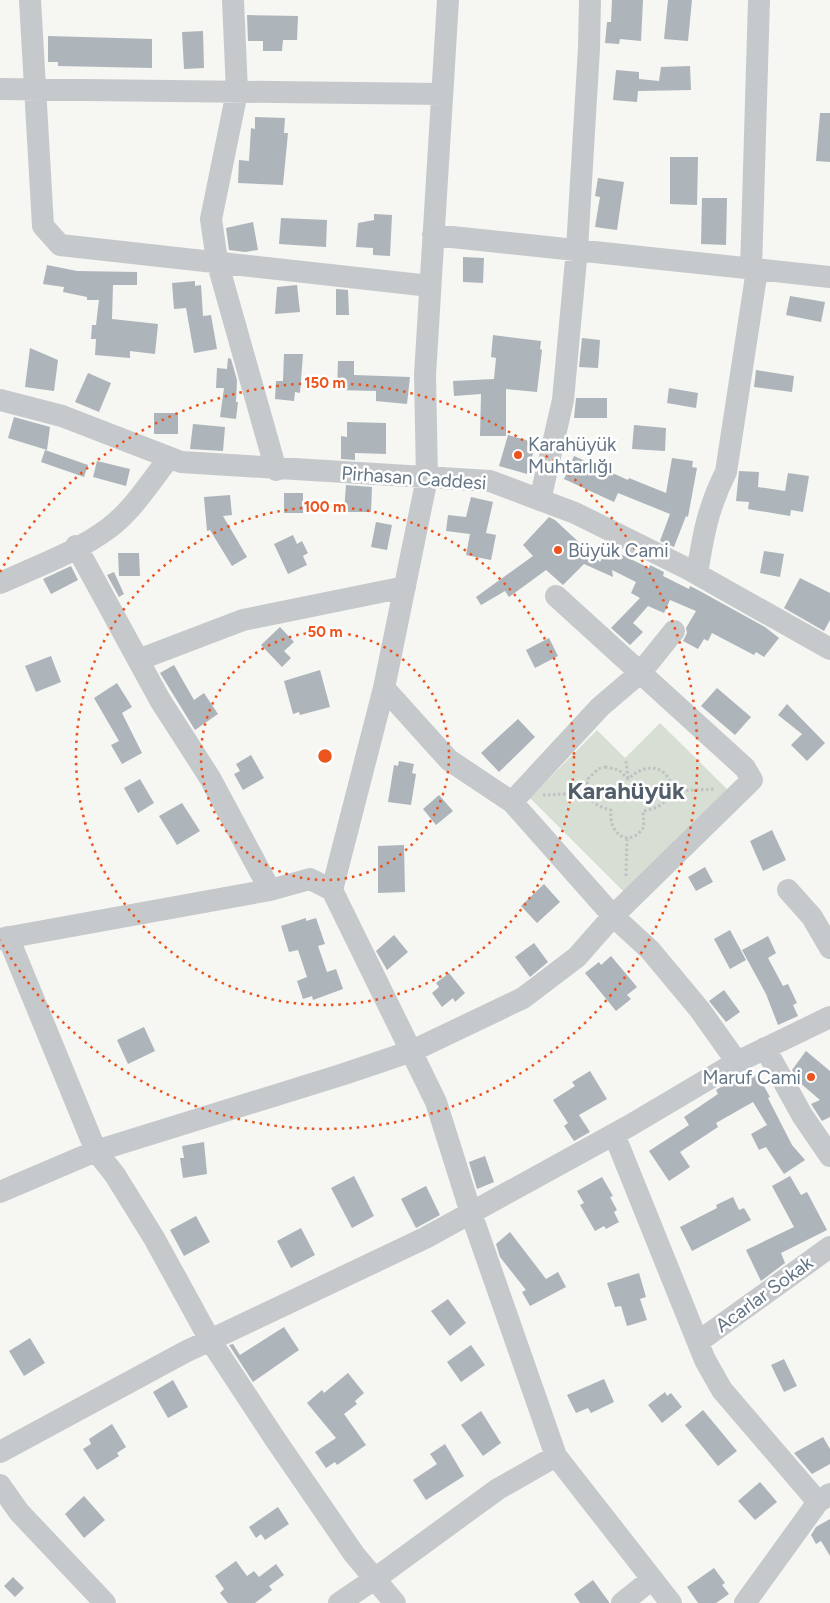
<svg xmlns="http://www.w3.org/2000/svg" width="830" height="1603" viewBox="0 0 830 1603" font-family="Figtree,sans-serif">
	<style>
		.green { fill: #d7ded3 }
		.building { fill: #adb4ba }
		.lines { fill: none; stroke-linecap: round; stroke-linejoin: round }
		.path { stroke: #bfc1c3; stroke-width: 3; stroke-dasharray: 2.5 2.5; stroke-linecap: butt }
		.minor { stroke: #c6c9cc; stroke-width: 22 }
		.ring { fill: none; stroke: #ec531d; stroke-width: 2.5; stroke-dasharray: 2.5 5 }
		.poi-dot { fill: #ec531d; stroke: #fff; stroke-width: 2 }
		.labels { text-anchor: middle; dominant-baseline: central; stroke-width: 5; stroke-linejoin: round; paint-order: stroke }
		.poi-label { font-size: 19px; fill: #647585; stroke: #fff; text-anchor: start }
		.street-label { font-size: 19px; fill: #647585; stroke: #fff }
		.district-label { font-size: 24px; font-weight: bold; fill: #525f6a; stroke: #fff }
		.centre { fill: #ec531d; stroke: #fff; stroke-width: 2.5 }
		.ring-label { font-size: 15px; text-anchor: middle; font-weight: bold; fill: #ec531d; stroke: #fff; stroke-width: 5; stroke-linejoin: round; paint-order: stroke }
	</style>
	<rect width="100%" height="100%" fill="#f6f6f3"/>
	<!-- green -->
	<path class="green" d="M660,723L728,790L625,893L530,798L597,730L625,758Z"/>
	<!-- building -->
	<path class="building" d="M612,0H643L641,41L620,39L619,44L605,43L607,22H611Z
		M668,0H692L688,41L664,39Z
		M247,15L298,16L297,40H283L282,51H263V41H248Z
		M203,31L204,68L184,69L182,32Z
		M48,36L152,39V68L58,66V62H48Z
		M690,66L691,90L638,91L637,102L613,100L616,70L639,72V79L659,81L661,67Z
		M820,113H830V162L816,161Z
		M255,117L285,118L284,133H288L283,185L238,183L239,160L249,161L251,128L255,129Z
		M670,157H698L697,205L670,204Z
		M598,178L624,182L617,230L595,227L600,197L595,196Z
		M702,198H727L726,245L701,244Z
		M374,214L392,215L390,256L373,255V248L356,247L358,223L374,220Z
		M281,218L327,220L326,247L279,244Z
		M253,222L258,250L245,252L229,250L226,228Z
		M463,257L484,258L483,283L463,282Z
		M47,265L77,271L137,272V285H113L112,319L158,324L155,354L130,351V358L95,355L96,339H91L92,325H96L99,300H87V297L63,292L64,287L43,284Z
		M195,281V286L201,285L203,316L211,315L217,349L194,353L186,308L174,309L172,283Z
		M297,285L300,312L275,314L277,287Z
		M336,289L348,290L349,315H336Z
		M790,296L825,302L821,322L786,315Z
		M493,335L541,341L540,349L542,350L537,392L506,389V436H480L481,394L454,396L453,381L494,379L496,358L491,357Z
		M582,338L600,340L598,368L579,367Z
		M30,348L58,360L54,391L25,387Z
		M284,354H303L300,393L295,392L294,401L275,399L276,381H283Z
		M228,358L231,359L237,380L236,402H238L236,419L220,417L224,388H216L217,368L227,369Z
		M338,361H354V375L410,377L407,404L376,401V391L337,390Z
		M756,370L794,376L792,392L754,387Z
		M88,373L111,383L99,412L75,402Z
		M669,388L698,393L696,408L667,403Z
		M576,398H607V418H574Z
		M154,413H178V434H154Z
		M14,417L50,427L47,450L8,438Z
		M347,422L386,423V454L355,453V460L341,459V436L347,437Z
		M193,424L225,427L223,451L190,449Z
		M634,425L666,428L665,451L632,449Z
		M508,435L536,443L527,474L499,466Z
		M45,450L88,465L84,477L41,462Z
		M574,456L628,480L629,478L666,493L672,458L693,461L692,467L697,468L688,517L686,516L674,547L660,541L670,514L618,493L614,502L564,479Z
		M97,461L130,469L126,486L93,477Z
		M739,471L759,472L758,487L785,491L788,473L809,476L803,512L791,510L790,516L748,509L749,502L736,501Z
		M346,485L372,487L371,512H344Z
		M284,493H303V513H284Z
		M230,495L232,515L223,516L247,557L232,566L210,530L207,531L204,497Z
		M471,497L493,502L486,533L496,535L491,560L466,555L470,534L446,531L448,515L466,517Z
		M549,517L555,520L600,562L608,548L649,568L650,565L664,572L663,576L689,589L690,586L698,590L765,627L779,638L764,657L756,652L754,655L712,633L708,641L704,639L698,649L683,641L687,633L686,628L696,611L670,600L664,613L648,606L633,623L643,632L630,645L611,628L640,598L631,593L636,582L612,570L613,577L584,564L563,585L546,570L509,597L505,591L481,605L476,597L533,556L523,545Z
		M376,522L392,525L387,550L371,547Z
		M293,535L297,544L302,541L308,553L303,556L307,565L288,574L274,544Z
		M764,551L784,554L780,577L760,573Z
		M118,553H139L140,576H119Z
		M71,566L78,580L51,594L43,579Z
		M114,572L124,594L119,597L107,575Z
		M800,578L830,593V620L824,631L784,608Z
		M280,627L294,642L284,651L291,658L282,667L261,645Z
		M549,638L558,656L535,668L526,650Z
		M51,656L61,682L36,692L25,666Z
		M174,665L194,700L204,693L218,714L195,730L160,673Z
		M320,670L330,707L300,715L299,712L293,714L284,681Z
		M117,683L132,707L122,713L142,753L122,764L111,745L119,741L94,698Z
		M717,688L751,717L735,735L701,706Z
		M787,704L825,743L807,761L791,745L802,734L778,715Z
		M518,719L535,737L499,772L481,753Z
		M251,755L264,778L243,790L234,774L240,771L236,764Z
		M399,761L414,764L412,773L416,774L411,805L388,802L394,765L398,766Z
		M140,779L154,803L138,813L124,788Z
		M439,795L453,811L436,825L423,809Z
		M182,803L200,831L177,845L159,816Z
		M772,830L786,860L763,871L750,841Z
		M404,845L405,892L378,893V846Z
		M705,867L713,882L696,891L688,877Z
		M544,884L560,902L537,923L521,906Z
		M306,918V921L316,918L325,944L318,946L327,972L336,969L343,989L313,1000L312,996L303,999L297,981L307,977L298,950L289,952L281,926Z
		M730,930L746,960L730,969L714,939Z
		M394,935L408,952L387,970L376,951Z
		M768,936L776,953L768,958L783,986L788,984L797,1003L793,1005L798,1016L778,1025L766,994L742,950Z
		M534,943L548,962L530,977L515,957Z
		M611,956L637,987L627,995L631,999L616,1011L585,973L599,962L601,965Z
		M449,973L465,993L455,1002L453,998L442,1007L432,993L439,987L436,983Z
		M724,990L740,1012L726,1022L709,1001Z
		M144,1027L155,1051L128,1064L117,1040Z
		M806,1051L830,1071V1117L822,1121L811,1104L820,1100L799,1082L792,1070Z
		M590,1071L607,1099L579,1115L590,1132L574,1141L564,1126L568,1123L553,1100L575,1086L572,1082Z
		M757,1074L770,1097L768,1098L792,1145L805,1160L784,1174L766,1147L759,1150L751,1134L767,1125L753,1102L716,1123L718,1127L680,1152L690,1167L669,1181L649,1151L689,1125L684,1117L718,1094L716,1090L736,1078L740,1085Z
		M204,1142L207,1174L183,1178L180,1158H184L182,1146Z
		M485,1156L494,1182L477,1189L469,1162Z
		M354,1176L374,1216L352,1228L331,1188Z
		M790,1176L801,1195L807,1192L827,1230L781,1253L785,1263L761,1281L746,1250L794,1227L772,1186Z
		M602,1177L613,1196L610,1197L617,1210L614,1212L619,1222L606,1229L604,1226L595,1231L580,1205L584,1203L577,1191Z
		M426,1186L440,1215L416,1228L401,1199Z
		M733,1197L739,1210L744,1208L751,1220L692,1251L680,1227L717,1208L716,1205Z
		M196,1216L210,1242L184,1256L170,1230Z
		M301,1228L315,1255L291,1268L277,1241Z
		M510,1232L546,1279L558,1272L566,1287L530,1306L522,1292L526,1290L500,1257L496,1244Z
		M639,1273L646,1297L640,1299L647,1320L627,1326L621,1306L615,1307L607,1283Z
		M448,1299L466,1323L450,1336L431,1311Z
		M284,1327L299,1350L253,1382L229,1345L233,1344L240,1355Z
		M30,1338L45,1363L24,1376L9,1351Z
		M471,1345L485,1365L461,1382L447,1362Z
		M784,1359L797,1386L784,1392L771,1365Z
		M348,1373L364,1393L355,1401L357,1404L344,1414L366,1445L337,1465L335,1462L326,1468L315,1452L336,1438L307,1403L322,1390L324,1393Z
		M604,1379L614,1402L591,1413L588,1408L576,1413L567,1395Z
		M173,1380L188,1407L168,1418L153,1392Z
		M665,1392L667,1396L671,1393L682,1407L662,1423L648,1405Z
		M703,1410L737,1451L718,1466L685,1425Z
		M481,1411L501,1443L483,1456L461,1425Z
		M112,1424L126,1447L117,1453L119,1456L97,1470L83,1449L91,1444L89,1439Z
		M823,1437L830,1449V1464L812,1474L794,1453Z
		M445,1444L464,1476L426,1500L413,1480L437,1464L430,1454Z
		M760,1482L777,1502L755,1520L738,1501Z
		M84,1496L105,1520L84,1538L65,1514Z
		M278,1507L289,1524L265,1540L261,1534L256,1538L249,1527Z
		M830,1519V1556L821,1541L816,1544L811,1535L816,1527Z
		M236,1561L247,1576L254,1571L259,1577L276,1564L284,1575L269,1586L272,1590L255,1603H228L220,1593L224,1589L215,1576Z
		M714,1568L725,1583L722,1585L729,1594L716,1603H698L687,1587Z
		M13,1577L24,1588L15,1597L4,1586Z
		M593,1580L609,1602V1603H580L574,1594Z"/>
	<g class="lines">
		<!-- path -->
		<path class="path" d="M626,761L628,778
			M605,767L619,770L628,779C666,744 694,804 643,811L644,827C629,849 608,834 611,810C594,806 584,798 588,779L598,769Z
			M671,791L715,789
			M543,795L587,793
			M626,876L627,837"/>
		<!-- minor -->
		<path class="minor" d="M30,0L43,226L60,245L430,286
			M233,0L237,92L211,219L217,261L276,470
			M0,89L442,94
			M433,235L830,277
			M751,270L759,0
			M0,400L62,416L181,462L490,481L575,513L688,569L830,649
			M540,500L563,400L577,249L589,48L590,0
			M76,546L160,700L210,778L270,890
			M697,574C703,536 708,507 726,472L757,270
			M0,583C36,567 77,552 109,528C133,510 151,481 169,458
			M138,660L243,620L405,587
			M384,688L449,760L512,802L613,916L650,950L700,1010L737,1062
			M512,802L600,707L641,672L674,631
			M332,890L384,688L427,478L425,375L448,0
			M788,890L812,917L830,948
			M8,937L96,1151L115,1175L154,1238L210,1340L275,1439L354,1554L395,1603
			M0,939L270,890L310,879L332,890L436,1102L471,1213L556,1456L671,1603
			M765,1048L802,1115L830,1156
			M614,1134L705,1360L722,1390L818,1502
			M0,1192L96,1151L344,1074L412,1051L523,998L577,957L613,916L752,780L745,768L556,596
			M698,1342L830,1247
			M0,1452L185,1352L425,1238L629,1126L737,1062L830,1017
			M0,1485L19,1512L105,1603
			M339,1603L376,1578L498,1489L556,1456
			M622,1603L652,1579
			M745,1603L818,1502L830,1494"/>
	</g>
	<!-- distance rings -->
	<g class="ring">
		<circle cx="325" cy="756" r="124"/>
		<circle cx="325" cy="756" r="249"/>
		<path d="M0 572A373 373 0 1 1 0 940"/>
	</g>
	<!-- markers -->
	<g class="poi-dot">
		<circle cx="518" cy="455" r="5"/>
		<circle cx="558" cy="550" r="5"/>
		<circle cx="811" cy="1077" r="5"/>
	</g>
	<g class="labels">
		<!-- poi labels -->
		<g class="poi-label">
			<text x="528" y="444">Karahüyük<tspan x="528" dy="22">Muhtarlığı</tspan></text>
			<text x="568" y="550">Büyük Cami</text>
			<text x="801" y="1077" text-anchor="end">Maruf Cami</text>
		</g>
		<!-- street labels -->
		<g class="street-label">
			<text transform="translate(414 478) rotate(4)">Pirhasan Caddesi</text>
			<text transform="translate(764 1294) rotate(-36)">Acarlar Sokak</text>
		</g>
		<!-- district labels -->
		<g class="district-label">
			<text x="626" y="790">Karahüyük</text>
		</g>
	</g>
	<circle cx="325" cy="756" r="8" class="centre"/>
	<g class="ring-label">
		<text x="325" y="388">150 m</text>
		<text x="325" y="512">100 m</text>
		<text x="325" y="637">50 m</text>
	</g>
</svg>
